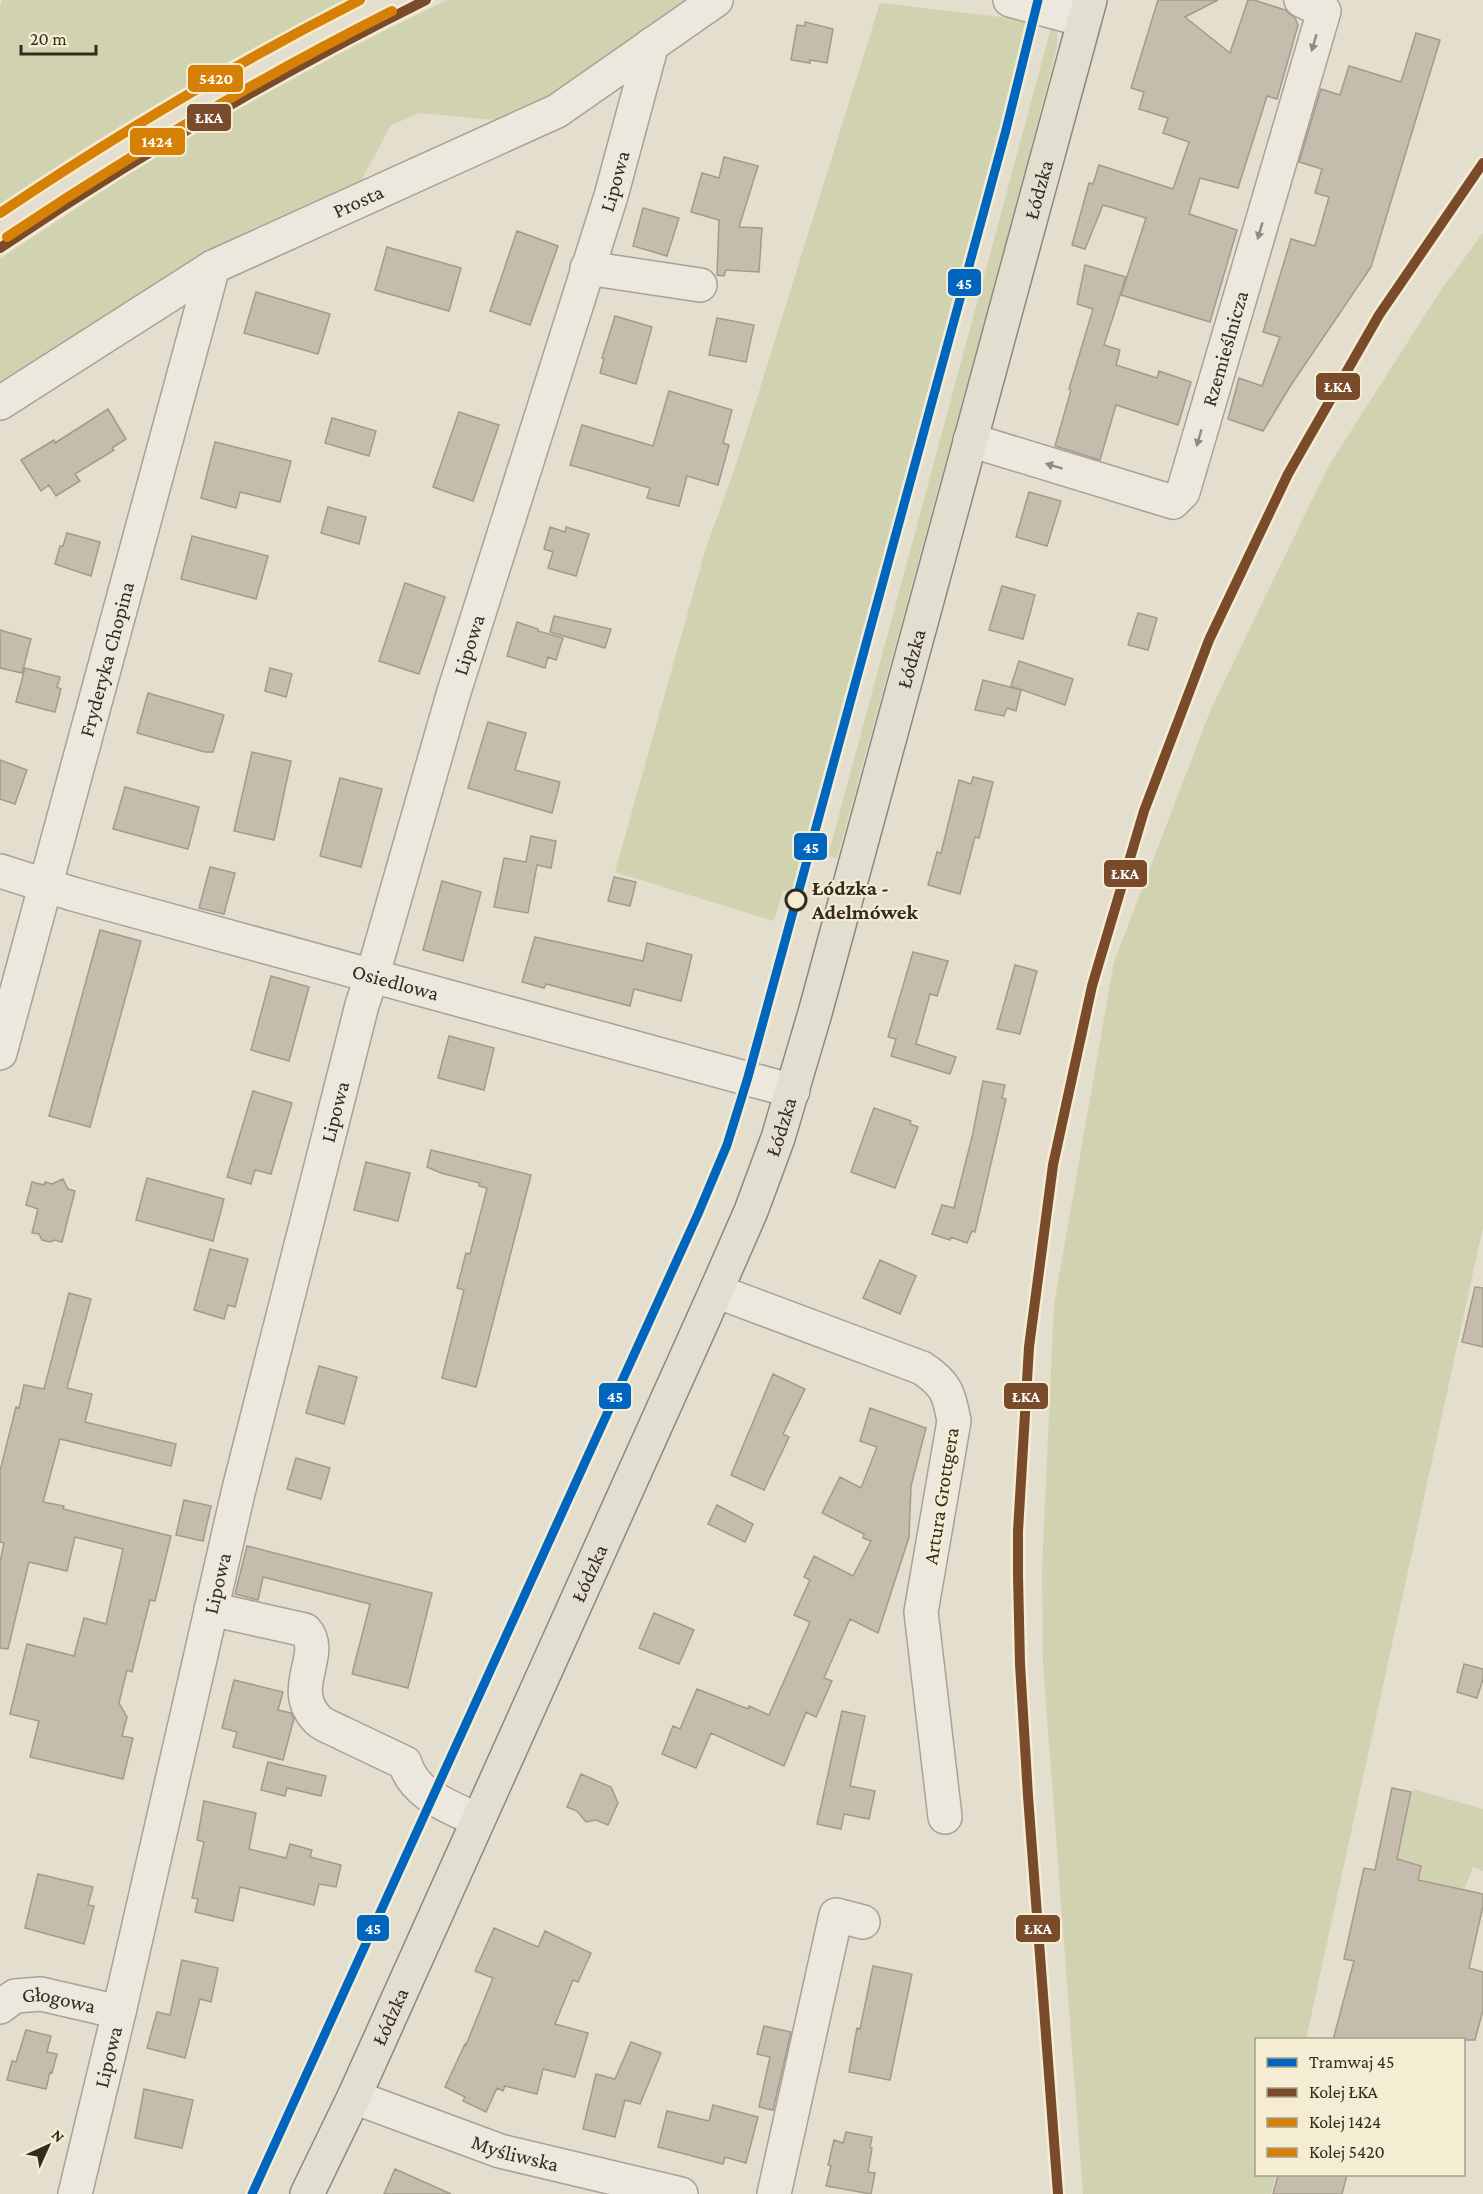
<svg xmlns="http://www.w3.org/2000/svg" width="1483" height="2194" viewBox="0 0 1483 2194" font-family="'Crimson Pro',serif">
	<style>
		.green { fill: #d0d2b0 }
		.building { fill: #c6bcae; stroke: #a39a8c; stroke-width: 1.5 }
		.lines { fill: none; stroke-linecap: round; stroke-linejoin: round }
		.minor-casing { stroke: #a8a296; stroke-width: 36 }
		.major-casing { stroke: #8d887d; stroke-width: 36 }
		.minor { stroke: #ece8de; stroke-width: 33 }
		.major { stroke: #e2ded0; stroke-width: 33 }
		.rail-1-casing { stroke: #f4ecd3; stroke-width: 15 }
		.rail-2-casing { stroke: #f4ecd3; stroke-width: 15 }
		.rail-3-casing { stroke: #f4ecd3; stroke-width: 15 }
		.rail-1 { stroke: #7a4b2a; stroke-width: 10 }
		.rail-2 { stroke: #d78006; stroke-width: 10 }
		.rail-3 { stroke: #d78006; stroke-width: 10 }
		.tram-1-casing { stroke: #f4ecd3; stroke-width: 14 }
		.tram-1 { stroke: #0065bd; stroke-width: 9 }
		.oneway { fill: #918a7e }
		.stop-dot { fill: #f4ecd3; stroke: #362b1f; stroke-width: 3 }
		.labels { text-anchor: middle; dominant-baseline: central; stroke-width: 4.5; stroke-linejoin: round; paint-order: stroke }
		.street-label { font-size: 21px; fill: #362b1f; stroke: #f4ecd3 }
		.stop-label { font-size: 21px; font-weight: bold; fill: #362b1f; stroke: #f4ecd3; text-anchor: start }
		.line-badge { stroke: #f4ecd3; stroke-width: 2 }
		.badge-label { font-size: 16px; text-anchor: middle; font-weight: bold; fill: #fff }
	</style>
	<rect width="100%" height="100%" fill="#e3decd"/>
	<!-- green -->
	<path class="green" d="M2,0H363C236,61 116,135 0,214V7Z
		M447,0H699L516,122L420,113L391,125L355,192L0,392V259L172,145L338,54Z
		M880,3L1027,20L996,146L915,439L793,893L783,890L774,921L615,872L705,551L738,459Z
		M1051,28L1057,32V47L1027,164L837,858L828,856Z
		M1483,233V1227L1306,2039L1256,2040V2174L1276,2175L1271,2194H1083L1043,1664L1042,1571L1054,1305L1114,962L1211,709L1328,467L1441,290Z
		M1413,1789L1483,1809V1871L1473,1867L1464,1890L1394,1876Z"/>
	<!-- building -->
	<path class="building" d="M1158,0H1218L1185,17L1230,53L1248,0H1254L1285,10L1295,18L1298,25L1277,99L1267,96L1238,188L1200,178L1189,214L1237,230L1210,322L1121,295L1146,218L1103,205L1085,249L1072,245L1089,183L1093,184L1099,165L1173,189L1189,142L1163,133L1168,118L1139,109L1144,92L1131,88Z
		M805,22L833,29L827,63L810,60V63L791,60L797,25L805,26Z
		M1416,33L1440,40L1371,267L1291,385L1263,431L1228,419L1239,378L1262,386L1280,337L1263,332L1291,239L1315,246L1329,197L1315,193L1322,169L1299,162L1321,89L1340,95L1349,66L1401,82Z
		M724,157L758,166L739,227L762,228L759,272L726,270L724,276L717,275L719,220L691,212L702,173L719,178Z
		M643,208L679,218L667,256L633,246Z
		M517,231L558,246L530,325L490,311Z
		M387,247L461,268L449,311L375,290Z
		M1085,265L1126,277L1104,345L1120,350L1116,365L1157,378L1159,371L1191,382L1178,425L1116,405L1100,460L1055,446L1071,390L1069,389L1093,309L1077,304Z
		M256,292L330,314L318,354L244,333Z
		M615,316L652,327L636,384L600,373L604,359L602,358Z
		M717,318L754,325L746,362L709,355Z
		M669,391L732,410L723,443L729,445L718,485L687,476L679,506L647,498L650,488L570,465L582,425L653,446Z
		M108,409L126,439L112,448L114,450L75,474L80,481L56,496L49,485L41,491L21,460L54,440L55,443Z
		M459,412L499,425L473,501L433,487Z
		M332,418L376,431L369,456L325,443Z
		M215,442L291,461L280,502L240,492L236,508L201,498Z
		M1029,492L1061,501L1047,546L1016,537Z
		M328,507L366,517L359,544L321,533Z
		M550,527L565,532L566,527L589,534L576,576L548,568L553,552L544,549Z
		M67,533L100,542L91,576L55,564L60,546H63Z
		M192,536L268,556L256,599L181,579Z
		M405,583L445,597L419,674L379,661Z
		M1002,586L1035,595L1023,639L989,630Z
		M1138,613L1157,618L1148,650L1128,645Z
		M554,616L611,629L605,648L550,632Z
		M517,622L538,629V631L563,638L556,660L548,657L545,668L507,656Z
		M0,630L31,639L22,673L0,668Z
		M1019,661L1073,679L1065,705L1011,686Z
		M25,668L60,677L57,687L61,689L55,712L16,702Z
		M270,668L292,674L286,697L265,691Z
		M983,680L1021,690L1016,711L1007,708L1004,716L975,710Z
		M148,693L224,715L213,752H205L137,733Z
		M488,722L526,733L515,770L560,782L552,813L468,788Z
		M252,752L291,761L274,840L234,831Z
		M0,760L27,770L15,804L0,799Z
		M973,777L993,782L979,838L975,837L960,894L928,885L937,852L941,853L959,780L971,784Z
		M340,778L382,789L361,867L320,856Z
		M125,787L199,807L188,849L113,829Z
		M531,836L556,841L551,868L537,865L528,913L494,907L504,858L526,862Z
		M210,867L235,873L224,914L199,908Z
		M614,877L636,882L630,906L608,901Z
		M442,881L481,892L463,961L423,950Z
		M100,930L141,941L90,1127L49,1116Z
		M535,937L643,961L647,943L692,955L681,1001L634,989L630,1006L546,984L544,988L522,982Z
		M913,952L948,961L937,996L930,994L916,1044L956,1057L950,1074L891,1056L896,1039L888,1037Z
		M1015,965L1037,971L1020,1034L997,1029Z
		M271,976L309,987L289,1061L251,1050Z
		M449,1036L494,1048L484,1090L438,1078Z
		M983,1081L1005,1085L1002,1098L1006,1099L975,1232L972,1231L967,1243L951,1237L950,1240L932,1234L942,1205L954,1208L973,1133Z
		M253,1091L292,1103L271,1174L255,1170L251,1184L227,1177Z
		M874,1108L911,1121L910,1124L918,1127L895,1188L851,1172Z
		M431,1150L531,1175L476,1387L442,1378L464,1290L457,1288L466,1253L470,1254L487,1188L479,1186L480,1183L441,1173L427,1167Z
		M366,1162L410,1173L398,1221L354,1210Z
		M147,1178L224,1199L213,1241L136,1220Z
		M63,1179L68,1189L75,1191L62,1242L55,1240L50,1242L42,1240L39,1234L32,1233L38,1209L26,1205L32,1182L44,1185L45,1182L52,1184Z
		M210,1249L248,1259L235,1307L228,1305L224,1319L194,1310Z
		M880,1260L916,1276L900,1314L863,1298Z
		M1475,1287L1483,1288V1347L1462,1342Z
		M69,1293L91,1299L67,1388L92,1394L85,1422L176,1444L171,1466L60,1439L43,1502L64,1506L63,1509L171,1536L155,1601L150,1600L132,1672L127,1670L119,1703L127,1717L122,1736L133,1738L123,1779L30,1757L39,1721L10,1714L27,1644L74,1656L84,1618L106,1624L123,1549L75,1537L67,1571L29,1562L8,1649L0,1648V1562L4,1543L0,1542V1471L16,1407L19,1408L24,1385L44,1389Z
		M319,1366L357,1377L344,1424L306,1413Z
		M773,1374L805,1389L783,1434L789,1437L764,1490L731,1475Z
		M870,1408L926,1428L911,1486L909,1537L878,1633L850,1619L824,1678L832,1681L816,1717L806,1712L784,1766L711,1733L696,1768L662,1754L673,1726L680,1729L697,1689L748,1709L749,1706L769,1715L810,1622L794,1615L810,1580L804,1577L814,1556L853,1576L871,1541L863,1538L864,1534L822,1513L840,1477L861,1488L877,1447L860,1441Z
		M296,1458L330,1468L321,1499L287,1489Z
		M184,1500L211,1506L203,1541L176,1535Z
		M717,1505L753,1524L745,1542L708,1524Z
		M247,1546L432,1593L408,1688L352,1674L370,1604L263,1577L258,1600L235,1594Z
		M654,1613L694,1630L679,1664L639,1648Z
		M1464,1664L1483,1669V1679L1477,1698L1457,1692Z
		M234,1680L283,1692L278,1710L291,1713L294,1718L283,1760L233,1747L237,1732L222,1728Z
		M842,1711L865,1716L850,1786L875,1791L869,1819L844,1814L841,1829L817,1824Z
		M268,1762L326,1776L321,1796L287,1788L285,1796L261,1790Z
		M581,1774L611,1787L618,1803L608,1825L596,1820L586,1822L577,1811L567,1807Z
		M1392,1788L1411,1792L1397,1859L1421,1866L1418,1880L1483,1894V1906L1469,1968L1483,1972V2010L1475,2040H1333L1354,1961L1344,1959L1364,1868L1375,1870Z
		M204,1801L256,1813L249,1849L286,1858L290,1844L312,1850L310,1857L341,1865L336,1887L319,1884L314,1905L240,1887L233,1921L195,1912L198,1899L192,1898L204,1842L197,1840Z
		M38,1874L93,1887L88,1905L94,1906L84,1944L25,1928Z
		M494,1928L538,1947L545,1931L591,1953L578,1982L573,1980L555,2024L588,2033L575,2077L543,2069L537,2094L505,2086L503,2091L497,2088L486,2112L463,2101L465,2097L445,2087L465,2044L466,2045L493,1978L475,1971Z
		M182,1960L218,1968L211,2002L200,1999L185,2058L147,2048L157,2012L170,2015Z
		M873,1966L912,1974L890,2080L849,2072L857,2028L860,2029Z
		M764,2026L791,2032L773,2110L759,2107L770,2057L757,2054Z
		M26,2030L51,2036L47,2052L57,2054L52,2073L50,2072L46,2089L7,2080L12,2061L16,2062Z
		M631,2042L661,2053L640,2104L625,2100L615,2137L583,2129L596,2074L615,2079Z
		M144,2089L193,2100L182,2148L135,2138Z
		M713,2105L758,2117L746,2163L725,2157L723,2164L658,2147L667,2111L709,2121Z
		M846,2132L872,2137L870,2147L872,2148L868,2172L875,2173L871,2194L826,2186L831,2166L828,2165L834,2140L843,2143Z
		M395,2169L451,2194H384Z
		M1278,2175H1347L1342,2194H1273Z"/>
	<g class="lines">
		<defs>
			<g id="minor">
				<path d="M1010,0L1084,20"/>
				<path d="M587,268L700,285"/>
				<path id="s1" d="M0,403L213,267L557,111L716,0"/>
				<path id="s2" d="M970,440L1173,502L1183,492L1324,11L1301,0"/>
				<path id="s3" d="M0,871L73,894L793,1091"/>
				<path id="s4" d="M0,1053L213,267"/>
				<path d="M716,1291L922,1368C946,1384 949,1393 954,1421L921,1612L945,1817"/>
				<path d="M211,1609L305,1630C327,1654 286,1688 318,1720C324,1726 335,1729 342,1733C363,1743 384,1753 405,1763C414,1795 450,1807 478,1820"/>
				<path id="s5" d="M0,2007L15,1996L41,1994L119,2012"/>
				<path id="s6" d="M354,2097L500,2151L681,2194"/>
				<path id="s7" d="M75,2194L119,2012L238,1493L362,1005L377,960L453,695L611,196L652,44"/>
				<path d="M774,2194L836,1915L863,1922"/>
			</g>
			<g id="major">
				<path id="s8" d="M307,2194L354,2097L716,1291L751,1211L778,1138L815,1013L1090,0"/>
			</g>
		</defs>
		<!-- minor casing -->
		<use href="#minor" class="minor-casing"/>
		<!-- major casing -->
		<use href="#major" class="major-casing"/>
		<!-- minor -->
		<use href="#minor" class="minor"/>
		<!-- major -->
		<use href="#major" class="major"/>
		<defs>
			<path id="rail-1" d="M0,248C137,156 278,74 426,0
				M1058,2194L1028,1796L1020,1664L1018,1575V1531L1029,1347L1053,1165L1092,986L1144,811L1209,640L1288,474L1379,315L1483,163"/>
			<path id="rail-2" d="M7,237C131,154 259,78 392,11"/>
			<path id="rail-3" d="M0,213C116,135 236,63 360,0"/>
		</defs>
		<!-- rail-1 casing -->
		<use href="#rail-1" class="rail-1-casing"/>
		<!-- rail-2 casing -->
		<use href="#rail-2" class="rail-2-casing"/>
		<!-- rail-3 casing -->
		<use href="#rail-3" class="rail-3-casing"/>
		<!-- rail-1 -->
		<use href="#rail-1" class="rail-1"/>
		<!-- rail-2 -->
		<use href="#rail-2" class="rail-2"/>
		<!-- rail-3 -->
		<use href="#rail-3" class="rail-3"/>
		<defs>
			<path id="tram-1" d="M252,2194L698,1214L727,1145L748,1077L1006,130L1038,0"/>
		</defs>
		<!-- tram-1 casing -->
		<use href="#tram-1" class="tram-1-casing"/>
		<!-- tram-1 -->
		<use href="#tram-1" class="tram-1"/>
	</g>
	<!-- one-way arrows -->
	<defs><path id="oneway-solid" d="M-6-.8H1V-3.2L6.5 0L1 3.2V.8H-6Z" transform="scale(1.5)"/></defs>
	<g class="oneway">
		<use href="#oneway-solid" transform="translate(1314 43) rotate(106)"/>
		<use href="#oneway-solid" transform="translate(1260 231) rotate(106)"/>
		<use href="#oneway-solid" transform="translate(1199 438) rotate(106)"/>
		<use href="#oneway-solid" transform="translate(1054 466) rotate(-163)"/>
	</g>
	<!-- markers -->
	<circle class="stop-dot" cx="796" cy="900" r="10"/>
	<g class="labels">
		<!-- street labels -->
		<g class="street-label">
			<text stroke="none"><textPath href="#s7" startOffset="2085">Lipowa</textPath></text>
			<text stroke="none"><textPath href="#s8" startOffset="2140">Łódzka</textPath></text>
			<text stroke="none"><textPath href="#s1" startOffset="412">Prosta</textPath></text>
			<text stroke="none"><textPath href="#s2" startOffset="376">Rzemieślnicza</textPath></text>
			<text stroke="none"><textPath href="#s7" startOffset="1599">Lipowa</textPath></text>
			<text stroke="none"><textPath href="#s8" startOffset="1654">Łódzka</textPath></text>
			<text stroke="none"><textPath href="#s4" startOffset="408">Fryderyka Chopina</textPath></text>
			<text stroke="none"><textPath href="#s3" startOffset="411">Osiedlowa</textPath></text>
			<text stroke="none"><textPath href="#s7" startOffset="1113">Lipowa</textPath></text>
			<text stroke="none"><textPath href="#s8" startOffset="1168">Łódzka</textPath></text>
			<text transform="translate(941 1496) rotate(-81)">Artura Grottgera</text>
			<text stroke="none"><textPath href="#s8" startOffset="682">Łódzka</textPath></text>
			<text stroke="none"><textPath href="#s7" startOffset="627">Lipowa</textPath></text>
			<text stroke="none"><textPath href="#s5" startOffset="63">Głogowa</textPath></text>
			<text stroke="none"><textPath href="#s8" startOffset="196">Łódzka</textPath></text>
			<text stroke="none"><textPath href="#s7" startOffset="141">Lipowa</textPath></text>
			<text stroke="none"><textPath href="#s6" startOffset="171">Myśliwska</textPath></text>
		</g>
		<!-- stop labels -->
		<g class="stop-label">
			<text x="812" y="888">Łódzka -<tspan x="812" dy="24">Adelmówek</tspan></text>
		</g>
	</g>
	<g class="line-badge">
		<rect x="187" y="64" width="57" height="29" rx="6" fill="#d78006"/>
		<rect x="186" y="103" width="46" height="29" rx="6" fill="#7a4b2a"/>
		<rect x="129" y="127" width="57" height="29" rx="6" fill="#d78006"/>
		<rect x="947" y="268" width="35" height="29" rx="6" fill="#0065bd"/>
		<rect x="1315" y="372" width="46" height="29" rx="6" fill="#7a4b2a"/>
		<rect x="793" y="832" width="35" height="29" rx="6" fill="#0065bd"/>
		<rect x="1103" y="859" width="45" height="29" rx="6" fill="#7a4b2a"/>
		<rect x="598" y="1382" width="34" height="28" rx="6" fill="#0065bd"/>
		<rect x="1003" y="1382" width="46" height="28" rx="6" fill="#7a4b2a"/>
		<rect x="356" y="1914" width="34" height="28" rx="6" fill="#0065bd"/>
		<rect x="1015" y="1914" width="46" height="29" rx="6" fill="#7a4b2a"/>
	</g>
	<g class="badge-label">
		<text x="216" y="84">5420</text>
		<text x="209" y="123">ŁKA</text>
		<text x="157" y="147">1424</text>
		<text x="964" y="289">45</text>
		<text x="1338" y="392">ŁKA</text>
		<text x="811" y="853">45</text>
		<text x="1125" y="879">ŁKA</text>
		<text x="615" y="1402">45</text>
		<text x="1026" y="1402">ŁKA</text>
		<text x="373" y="1934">45</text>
		<text x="1038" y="1934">ŁKA</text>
	</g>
	<!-- legend -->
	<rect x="1255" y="2038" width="210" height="138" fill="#f4ecd3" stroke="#a89f8b" stroke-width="1.5"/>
	<rect x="1267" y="2058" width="30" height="9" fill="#0065bd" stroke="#a89f8b" stroke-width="1.5"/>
	<text x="1309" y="2068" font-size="18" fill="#362b1f">Tramwaj 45</text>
	<rect x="1267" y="2088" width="30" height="9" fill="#7a4b2a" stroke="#a89f8b" stroke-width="1.5"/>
	<text x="1309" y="2098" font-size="18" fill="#362b1f">Kolej ŁKA</text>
	<rect x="1267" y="2118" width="30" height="9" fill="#d78006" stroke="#a89f8b" stroke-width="1.5"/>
	<text x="1309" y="2128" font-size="18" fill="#362b1f">Kolej 1424</text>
	<rect x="1267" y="2148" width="30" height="9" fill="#d78006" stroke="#a89f8b" stroke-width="1.5"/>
	<text x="1309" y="2158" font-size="18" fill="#362b1f">Kolej 5420</text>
	<!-- north arrow -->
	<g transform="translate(48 2146) rotate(45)" stroke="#f4ecd3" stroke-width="4.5" paint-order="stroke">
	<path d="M0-4.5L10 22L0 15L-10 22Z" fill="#362b1f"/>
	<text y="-9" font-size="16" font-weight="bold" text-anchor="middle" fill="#362b1f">N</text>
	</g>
	<!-- scale -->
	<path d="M21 45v9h75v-9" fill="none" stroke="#362b1f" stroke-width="3"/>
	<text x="30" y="45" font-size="18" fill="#362b1f" stroke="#f4ecd3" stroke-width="4.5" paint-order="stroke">20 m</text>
</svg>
